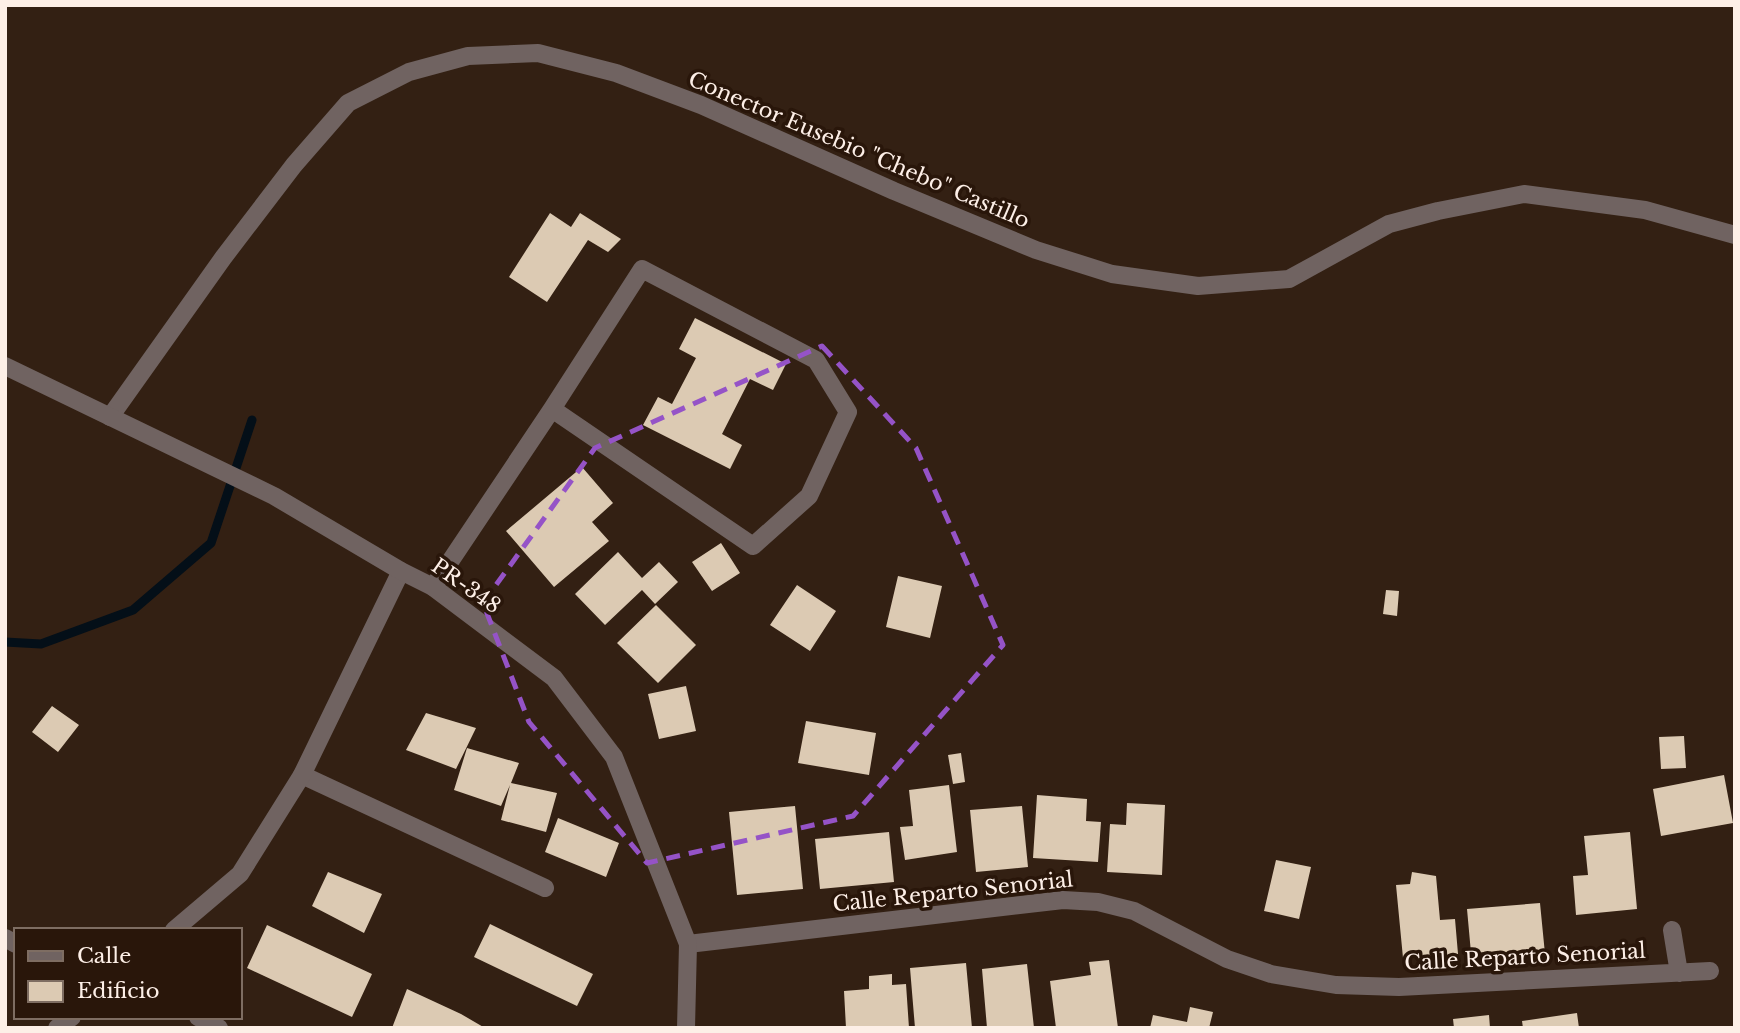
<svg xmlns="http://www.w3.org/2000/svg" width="1740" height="1033" viewBox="0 0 1740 1033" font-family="'Libre Baskerville',serif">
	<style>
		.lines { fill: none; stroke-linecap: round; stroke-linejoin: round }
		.stream { stroke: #040f18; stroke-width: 9 }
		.building { fill: #dccab3 }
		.service { stroke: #706361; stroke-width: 18 }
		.minor { stroke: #706361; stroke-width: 18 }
		.tertiary { stroke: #706361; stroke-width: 18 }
		.marked { fill: none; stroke: #9553c7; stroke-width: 5; stroke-dasharray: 14 9; stroke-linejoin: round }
		.labels { text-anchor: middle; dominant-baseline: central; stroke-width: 7; stroke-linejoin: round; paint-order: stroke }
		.street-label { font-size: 21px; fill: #fdefe7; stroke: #29160a }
	</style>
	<rect width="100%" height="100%" fill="#332013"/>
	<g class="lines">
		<!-- stream -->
		<path class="stream" d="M5,642L41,644L133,610L211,543L252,420"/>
	</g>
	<!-- building -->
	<path class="building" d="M550,213L571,227L580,213L621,239L608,252L588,240L547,302L509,277Z
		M695,318L786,364L773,390L750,379L722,434L742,445L730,469L643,425L658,397L672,404L696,358L679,349Z
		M582,467L613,503L592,522L609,541L554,587L506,531Z
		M721,543L740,573L712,591L692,562Z
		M618,552L642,578L659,562L678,582L655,604L642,590L605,625L575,594Z
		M898,576L942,586L930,638L886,627Z
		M797,585L836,611L810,651L770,625Z
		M1386,590L1399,591L1397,616L1383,614Z
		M656,605L696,645L658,683L617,643Z
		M686,686L696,731L659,739L648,694Z
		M52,706L79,725L58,752L32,732Z
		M426,713L476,728L456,769L406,750Z
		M806,721L876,733L869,775L798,763Z
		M1684,736L1686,768L1661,769L1659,737Z
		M467,748L519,763L511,783L557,793L546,832L501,820L510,785L501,806L454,790Z
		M961,753L965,782L953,784L948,755Z
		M1724,775L1733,823L1661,836L1653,789Z
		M949,785L957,852L905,860L900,827L913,826L909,790Z
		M1037,795L1087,799L1086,821L1101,822L1098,862L1033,858Z
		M1127,803L1165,805L1162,875L1107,872L1110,824L1126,825Z
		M795,806L803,889L737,895L729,812Z
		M1022,806L1028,867L976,872L970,810Z
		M558,818L619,843L606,877L545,852Z
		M889,832L894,882L820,889L815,839Z
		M1630,832L1637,909L1576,915L1573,876L1588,875L1584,836Z
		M1276,860L1311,867L1299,919L1264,911Z
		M328,872L382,894L364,933L312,906Z
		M1412,872L1436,876L1440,920L1455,919L1458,954L1403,958L1396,885L1410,884Z
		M1540,903L1545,954L1502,957L1501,951L1471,953L1467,909Z
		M490,924L593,974L577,1006L474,957Z
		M267,925L372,974L352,1017L247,968Z
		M1109,960L1118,1028H1056L1050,981L1091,975L1089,962Z
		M966,963L972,1028H915L910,968Z
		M1027,964L1034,1028H987L982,969Z
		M892,974V985L906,984L909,1028H846L844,991L869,989V976Z
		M407,989L461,1014L485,1028H392Z
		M1190,1007L1213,1012L1209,1028H1150L1153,1015L1187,1022Z
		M1577,1013L1579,1028H1523L1522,1021Z
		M1489,1015L1490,1028H1454L1453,1019Z"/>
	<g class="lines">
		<!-- service -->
		<path class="service" d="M433,587L552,409L642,269L816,360L848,412L809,496L753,546L552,409
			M302,775L545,888
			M198,1017L219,1028"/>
		<!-- minor -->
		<path class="minor" d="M110,417L223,258L294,165L348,103L409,72L468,56L538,53L616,73L701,105L894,191L1036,250L1112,274L1198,286L1289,279L1389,224L1438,211L1524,194L1645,210L1735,235
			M174,930L240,874L302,775L401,571
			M1672,930L1679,973
			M5,938L16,944
			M688,944L1063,900L1098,902L1134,911L1227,959L1271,974L1336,985L1399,987L1710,971
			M57,1028L72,1017"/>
		<!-- tertiary -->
		<path class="tertiary" d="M5,366L274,496L401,571L433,587L554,678L614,757L688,944L686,1028"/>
	</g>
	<!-- marked area -->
	<path class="marked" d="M822,346L916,448L1003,645L853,816L647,863L529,722L483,603L595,448Z"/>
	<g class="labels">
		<!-- street labels -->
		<g class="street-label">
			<text transform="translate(859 150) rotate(23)">Conector Eusebio "Chebo" Castillo</text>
			<text transform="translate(466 586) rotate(35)">PR-348</text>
			<text transform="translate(953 892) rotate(-6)">Calle Reparto Senorial</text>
			<text transform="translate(1525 957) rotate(-3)">Calle Reparto Senorial</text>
		</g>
	</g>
	<!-- border -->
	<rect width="1740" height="1033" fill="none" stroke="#fdefe7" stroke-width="14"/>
	<!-- legend -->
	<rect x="14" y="928" width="228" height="91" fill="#29160a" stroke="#7e6d62" stroke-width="2"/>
	<rect x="28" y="951" width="35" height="10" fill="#706361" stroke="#7e6d62" stroke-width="2"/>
	<text x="77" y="963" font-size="21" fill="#fdefe7">Calle</text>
	<rect x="28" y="981" width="35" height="21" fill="#dccab3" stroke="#7e6d62" stroke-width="2"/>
	<text x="77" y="998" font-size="21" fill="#fdefe7">Edificio</text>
</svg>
